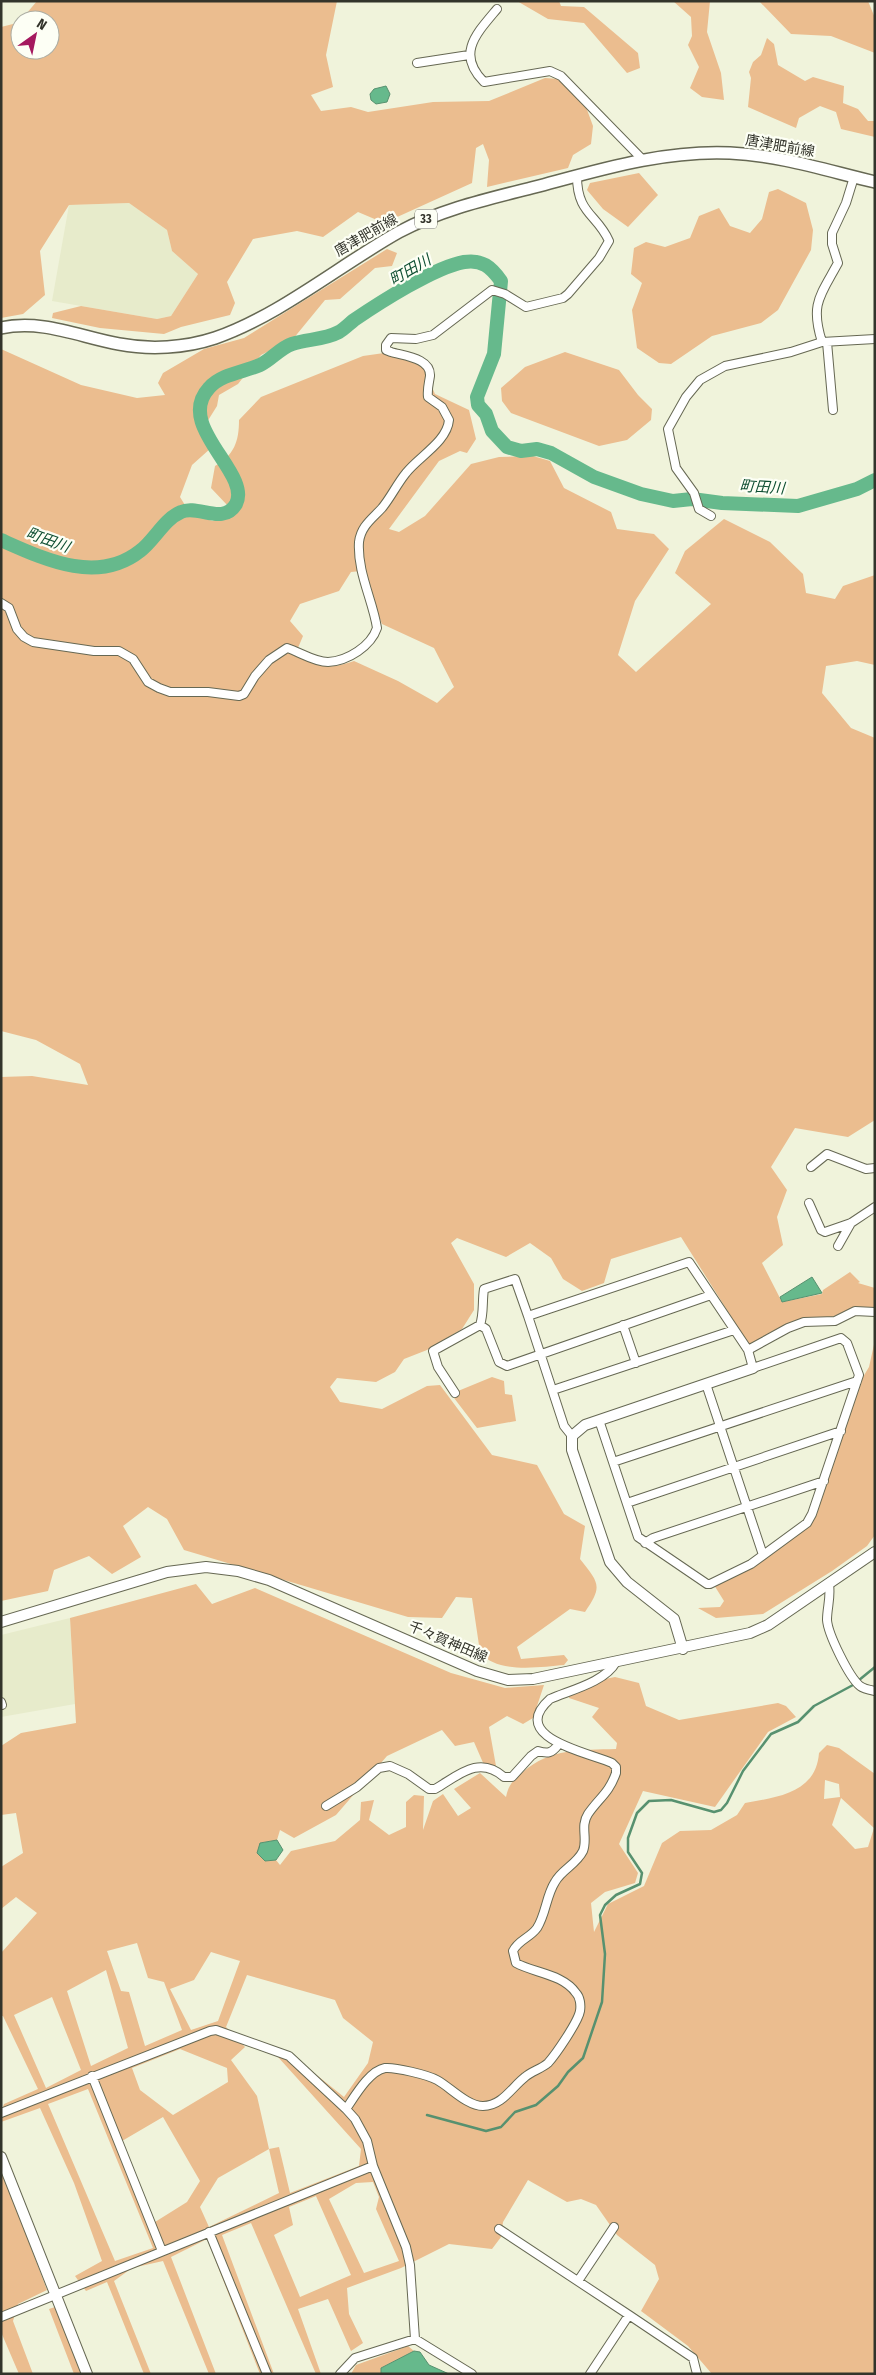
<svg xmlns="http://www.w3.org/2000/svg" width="876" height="2375" viewBox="0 0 876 2375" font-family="'Fira Sans Condensed','Noto Sans JP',sans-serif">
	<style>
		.built { fill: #e7ebcb }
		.green { fill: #ebbd8f; fill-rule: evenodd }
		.water { fill: #66b98c; stroke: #57916f }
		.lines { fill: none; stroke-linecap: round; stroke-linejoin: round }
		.stream { stroke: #57916f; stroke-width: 2.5 }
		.river { stroke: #66b98c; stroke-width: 14 }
		.street-casing { stroke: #666853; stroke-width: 10 }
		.secondary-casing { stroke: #666853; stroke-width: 12 }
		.primary-casing { stroke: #666853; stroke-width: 14 }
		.street { stroke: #fff; stroke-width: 8 }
		.secondary { stroke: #fff; stroke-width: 10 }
		.primary { stroke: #fff; stroke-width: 11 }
		.labels { text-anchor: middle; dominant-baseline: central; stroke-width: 4.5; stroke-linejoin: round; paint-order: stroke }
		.shield { fill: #fdfff5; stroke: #707168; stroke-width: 1 }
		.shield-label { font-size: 12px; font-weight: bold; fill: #33342b }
		.street-label { font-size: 14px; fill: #33342b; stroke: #fdfff5 }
		.water-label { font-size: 15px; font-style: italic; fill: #0e4f32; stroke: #fdfff5 }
	</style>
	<rect width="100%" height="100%" fill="#f0f3db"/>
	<!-- built -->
	<path class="built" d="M129,203L167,230L172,251L198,274L171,316L157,319L52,301L69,205Z
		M70,1618L75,1704L1,1717V1635Z"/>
	<!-- green -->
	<path class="green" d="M37,1H337L326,55L333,87L311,95L321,111L351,107L368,112L433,102L489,101L545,78L559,79L586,107L593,126L591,144L573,155L568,168L487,187L489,160L483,144L476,148L472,183L384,223L358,212L323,237L297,231L253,239L227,282L235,303L230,315L181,327L164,334L100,328L52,318L53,313L81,306L157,319L171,316L198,274L172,251L167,230L129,203L69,205L40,251L45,295L23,314L1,318V27L17,23L20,21V50H50V20H21Z
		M517,1H559L561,6L584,7L638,53L640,68L627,73L584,23L548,19Z
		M673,1H710L707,32L721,73L724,100L702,97L690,88L699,67L688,45L692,36L691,17Z
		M759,1H868L875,18V53L831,36L791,34Z
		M767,38L774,44L778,65L805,81L813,77L844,86L843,103L858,109L868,121H875V137L841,129L836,112L820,106L799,118L796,128L748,107L751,78L749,72L753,62L761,55Z
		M639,173L658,195L628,227L603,209L587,190L590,183Z
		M778,189L806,203L813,230L811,250L778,310L761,323L712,336L671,364L659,363L637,348L632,310L642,283L631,274L634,248L646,242L665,247L690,238L699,216L719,208L730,226L750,233L762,219L769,192Z
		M387,249L397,253L392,266L375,268L340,299L325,300L293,339L261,355L238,384L219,395L217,406L202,430L211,448L192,465L180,497L191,515L213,521L228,506L211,488L215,466C234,455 239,442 239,420L261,397L363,356L384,353L422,364L435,394L469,410L476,439L467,453L460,451L439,461L389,529L399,532L425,516L471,464L499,457L533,456L550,461L564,488L611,512L617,529L654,534L669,549L635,601L618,655L636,672L711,604L675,573L685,551L724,519L770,542L803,574L806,593L835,599L843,586L875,575V665L857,661L826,666L822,693L851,728L875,738V1120L848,1137L795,1128L771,1167L787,1190L777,1217L783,1245L762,1263L782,1302L822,1294L823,1290L850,1272L860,1282L858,1283L875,1288V1307H854L832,1317L807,1318L787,1324L749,1345L681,1237L611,1259L604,1283L582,1291L563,1279L551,1258L530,1243L506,1257L457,1238L451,1243L474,1284V1310L462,1329L427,1350L404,1359L395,1372L376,1382L337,1378L330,1387L340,1402L382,1409L427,1386L440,1385L492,1455L537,1465L564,1514L585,1526L580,1559C599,1583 603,1586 585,1612L570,1609L517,1647L521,1659L564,1655L568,1660L564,1665C540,1667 496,1674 480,1652L472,1598L456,1597L442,1618L408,1617L184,1550L167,1519L148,1507L123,1526L141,1557L112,1574L89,1556L54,1570L48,1591L1,1601V1077L32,1076L88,1085L80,1064L36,1040L1,1031V349L81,385L137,398L165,395L158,383L163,373L204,349L244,338ZM361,571L382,624L434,648L454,687L437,703L398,681L354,661C328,670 319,667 295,655L303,636L290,621L300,604L339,591L351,572Z
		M565,352L619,370L638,395L652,409L651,420L627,440L599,446L511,413L502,401L501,388L525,367Z
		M875,1340V1535L867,1546L832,1571L763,1614L716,1618L698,1608L720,1607L724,1601L714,1585L811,1522L863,1377L869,1367Z
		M492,1377L504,1381L505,1394L512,1395L516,1421L477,1428L454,1398L458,1391Z
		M196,1584L212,1604L255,1588L451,1673L505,1688L544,1685L533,1718L523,1724L507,1716L489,1727L496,1766L484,1765L474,1742L455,1746L442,1730L387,1756L336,1815L294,1838L280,1830L277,1840L260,1843L265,1861L276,1860L280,1865L291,1851L335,1841L360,1820L361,1802L374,1800L369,1820L389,1835L406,1827V1802L414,1795L424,1796L423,1830L433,1801L443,1794L458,1816L471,1808L454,1789L480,1773L506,1797C509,1784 513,1780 523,1772C550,1748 581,1750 616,1749L617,1743L592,1717L599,1708L569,1698L570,1686L615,1677L639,1683L646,1706L679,1720L778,1703L786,1706L796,1717L768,1732L715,1807L643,1791L619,1844L638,1873L635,1883L605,1892L591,1903L594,1932L608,1904L644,1886L662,1843L680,1831L711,1830L737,1815L745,1803C778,1797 816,1793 819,1753L827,1745L839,1748L875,1774V2374H712L688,2346L641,2311L659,2279L655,2265L617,2235L596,2205L581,2199L567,2202L528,2180L503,2222L501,2237L492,2249L449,2244L401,2268L347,2288L349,2314L363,2343L351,2351L328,2299L298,2309L321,2374H316L251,2223L222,2235L274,2374H260L207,2239L171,2257L216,2374H209L163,2261L132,2268L114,2281L151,2374H144L107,2282L86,2291L75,2276L102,2261L74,2183L40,2108L1,2122V2112L4,2104L38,2089L3,2016H1V1953L37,1913L16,1897L1,1909V1867L23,1853L16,1813L1,1815V1746L21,1733L76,1723L70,1618ZM825,1780L839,1784L840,1797L824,1799ZM841,1798L874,1828L868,1847L855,1849L832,1825ZM137,1943L148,1978L164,1982L182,2030L145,2046L129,1992L121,1991L107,1951ZM211,1952L240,1961L218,2021L191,2030L170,1989L194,1980ZM106,1970L128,2048L91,2066L67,1991ZM247,1975L335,2000L343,2018L373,2042L368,2063L344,2097L288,2052L278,2057L361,2149L359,2166L290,2193L279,2147L269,2149L257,2096L231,2060L245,2047L226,2027ZM52,1997L81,2070L46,2088L14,2015ZM180,2049L227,2068L228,2082L173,2115L140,2090L132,2068ZM88,2089L153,2248L115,2261L48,2104ZM163,2117L200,2181L187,2202L155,2222L122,2141ZM269,2149L279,2193L209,2227L200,2207L218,2178ZM373,2182L379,2197L376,2209L399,2261L364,2273L329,2199L356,2183ZM316,2196L351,2275L300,2297L274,2235L293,2225L289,2207Z
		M1,2168L47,2290L18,2304L13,2321L33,2374H19L1,2332Z
		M58,2306L84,2374H74L49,2309Z
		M408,2346L414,2351L381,2368V2374H351L356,2365Z"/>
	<!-- water -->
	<path class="water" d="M386,86L390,94L387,102L376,104L371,100L370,94L374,89Z
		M812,1277L822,1293L782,1302L780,1297Z
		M277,1840L283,1850L276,1860L265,1861L257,1853L260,1843Z
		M414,2351L420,2352L429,2365L449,2374H381V2368Z"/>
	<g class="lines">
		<!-- stream -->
		<path class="stream" d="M427,2115L486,2131L501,2127L515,2112L536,2105L558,2086L568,2072L583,2058L602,2002L605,1954L600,1915L605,1905L616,1895L640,1884L642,1873L628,1852V1838L637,1813L649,1801L671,1800L714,1812L721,1810L727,1803L743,1771L771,1734L798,1722L814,1706L853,1685L875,1667"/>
		<!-- river -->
		<path class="river" d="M1,540C44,559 97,585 140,551C154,541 164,519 181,512C198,504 223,526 236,504C252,473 174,426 209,388C221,374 244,372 260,365C271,360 280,348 292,344C307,339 324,340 339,332C344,329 349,324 354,320C379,303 435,267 464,262C482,259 491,267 501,281L494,354L477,397L478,405L486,414L492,431L507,447L521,451L537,449L551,453L594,477L641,494L673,501L692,499L722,503L798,506L857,489L875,480"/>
		<defs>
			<path id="street" d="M497,9C476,34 456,54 484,82L550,71L561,76L643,160
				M417,63L469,55
				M822,342C810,304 820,296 838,263L832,244V233L846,203L854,177
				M827,342L833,410
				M711,516L699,509L694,493L676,468L668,429L686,397L700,380L725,366L791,352L822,342L875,339
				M1,603L9,608L17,629L24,637L33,642L94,651H119L133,659L148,682L159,688L170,692H208L239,696L244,694L255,676L269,660L287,648C300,652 314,662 328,662C348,661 371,646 377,628C373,601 357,572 359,542C361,526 372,519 382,508C391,497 397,484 406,473C418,457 447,442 449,420L442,407L428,397C427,389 429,383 430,376C431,358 404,356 391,352L386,350V345L391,338L416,339L433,335L492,290L505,294L526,307L563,298L568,294L599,258L609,241C597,214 577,214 577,176
				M811,1167L827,1154L866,1169L875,1168
				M809,1203L821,1230L825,1232L851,1223L875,1207
				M838,1246L851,1223
				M480,1325C484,1314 482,1301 484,1289L515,1279L528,1316
				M623,1325L636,1363
				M748,1350L788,1328L804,1322L835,1321L855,1311L875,1312
				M706,1384L763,1555
				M553,1390L734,1330
				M455,1393L438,1367L433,1351L480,1325L486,1329L499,1362L507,1366L711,1295
				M572,1436L564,1426L528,1316L689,1262L748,1350L753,1368L841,1338L847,1343L859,1375L812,1514L807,1523L751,1564L710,1584H707L638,1537L599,1420
				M613,1462L857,1381
				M627,1503L841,1431
				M645,1543L653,1538L824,1481
				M829,1585C831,1597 827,1608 827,1620C828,1634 849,1677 860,1686C864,1689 870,1690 875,1691
				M1,1702L2,1705
				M326,1806L357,1787L379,1768L390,1766L408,1774L429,1789H435C459,1775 479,1755 504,1777H512L531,1756L538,1751C548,1754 552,1753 558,1745
				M92,2076L162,2251
				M346,2109C355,2096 369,2071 385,2068C395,2067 428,2075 437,2080C450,2087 467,2106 483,2106C502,2106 512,2087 525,2077C532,2071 541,2069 548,2063C556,2054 578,2022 580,2011C581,2005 580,1997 576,1993C563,1974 534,1973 516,1963L513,1951C518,1940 530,1938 537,1928C546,1914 546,1896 555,1882C562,1869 576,1865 583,1851C588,1839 580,1826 588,1814C599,1798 609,1793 616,1773V1767L612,1763C591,1753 506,1738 550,1699C571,1690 605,1682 616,1662
				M1,2113L210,2031L216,2030L289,2056L346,2109L355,2119L367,2141L373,2166L406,2247L410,2265L415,2339
				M499,2229L629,2315
				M209,2232L267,2374
				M578,2281L614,2227
				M1,2317L373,2166
				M340,2374L355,2358L415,2339L472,2374
				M590,2374L629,2315L693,2358L697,2374"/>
			<path id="secondary" d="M1,1622L167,1572L206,1567L238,1571L269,1580L477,1671L508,1680L533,1679L750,1633L768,1625L875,1552
				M683,1649L674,1619L627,1582L610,1562L572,1450V1436L585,1425L753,1368
				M1,2157L87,2374"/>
			<path id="primary" d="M1,328C42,319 80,337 119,344C150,350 185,348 215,338C279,316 340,265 399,232C442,209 488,199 535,187C599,170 663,150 730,153C779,155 828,171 875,182"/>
		</defs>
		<!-- street casing -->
		<use href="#street" class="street-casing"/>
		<!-- secondary casing -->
		<use href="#secondary" class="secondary-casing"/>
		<!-- primary casing -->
		<use href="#primary" class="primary-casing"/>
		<!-- street -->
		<use href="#street" class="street"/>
		<!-- secondary -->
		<use href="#secondary" class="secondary"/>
		<!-- primary -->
		<use href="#primary" class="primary"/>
	</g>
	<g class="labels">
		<!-- shield labels -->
		<rect class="shield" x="415" y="209.5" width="22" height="19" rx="4"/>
		<g class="shield-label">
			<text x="426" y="219">33</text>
		</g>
		<!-- street labels -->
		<g class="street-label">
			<text transform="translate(780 146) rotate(10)">唐津肥前線</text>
			<text transform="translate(366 235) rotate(-30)">唐津肥前線</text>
			<text transform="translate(448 1642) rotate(23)">千々賀神田線</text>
		</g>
		<!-- water labels -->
		<g class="water-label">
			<text transform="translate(410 270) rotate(-30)">町田川</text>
			<text transform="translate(762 487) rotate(4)">町田川</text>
			<text transform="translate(48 540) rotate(20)">町田川</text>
		</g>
	</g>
	<!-- border -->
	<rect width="876" height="2375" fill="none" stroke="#33342b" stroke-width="5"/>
	<!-- north arrow -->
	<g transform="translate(35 35) rotate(33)"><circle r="24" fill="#fdfff5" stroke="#acaea4"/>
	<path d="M0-4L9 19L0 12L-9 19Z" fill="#a5195f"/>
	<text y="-8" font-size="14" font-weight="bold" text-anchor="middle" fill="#33342b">N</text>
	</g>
</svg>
